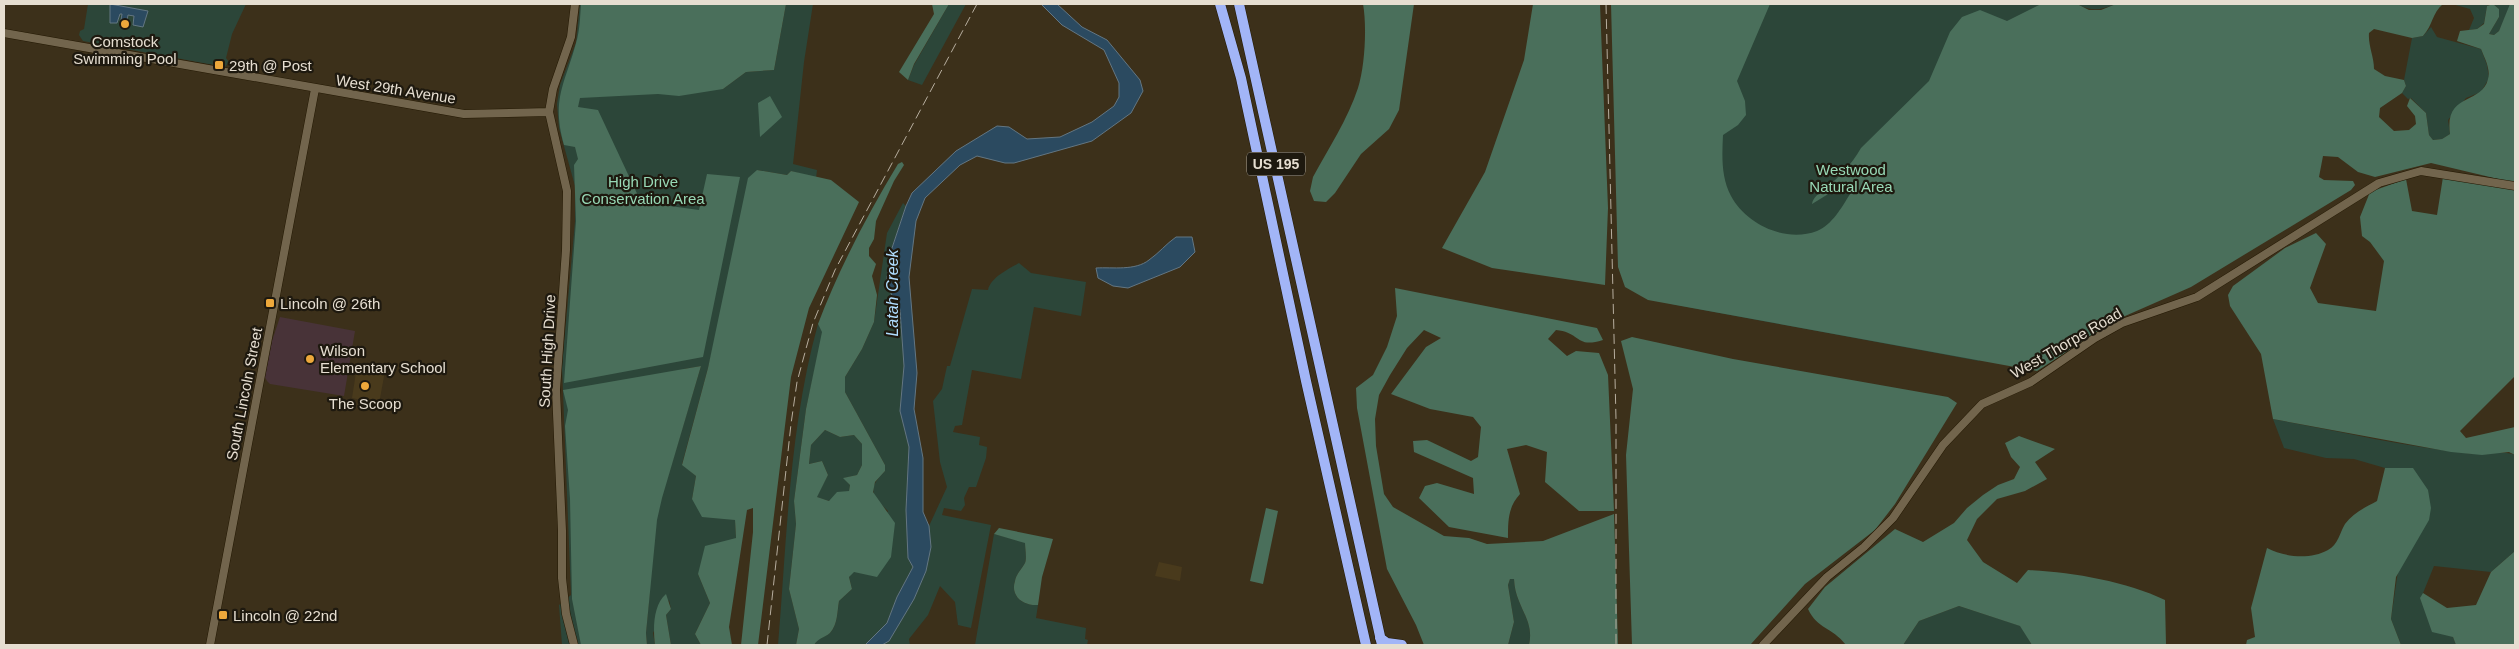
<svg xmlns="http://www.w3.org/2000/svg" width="2519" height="649" viewBox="0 0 2519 649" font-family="Helvetica,sans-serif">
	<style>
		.built { fill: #493a1c }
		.education { fill: #483338 }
		.green { fill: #2c4639; fill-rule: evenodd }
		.forest { fill: #4a6f5b; fill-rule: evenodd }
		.water { fill: #2b4a60; stroke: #637682 }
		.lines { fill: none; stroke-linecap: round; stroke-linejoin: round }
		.secondary-casing { stroke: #231803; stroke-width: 9 }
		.highway-casing { stroke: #231803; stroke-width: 11 }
		.secondary { stroke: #72654d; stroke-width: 8 }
		.highway { stroke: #a2b5f7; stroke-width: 10 }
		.rail { stroke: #b7ae9f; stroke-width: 1; stroke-dasharray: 10 5; stroke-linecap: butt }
		.poi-dot { fill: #eda83b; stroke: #1e190f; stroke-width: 2 }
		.labels { text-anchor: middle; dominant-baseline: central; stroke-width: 4.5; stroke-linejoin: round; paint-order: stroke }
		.shield { fill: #1e190f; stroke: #aaa397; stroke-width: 1 }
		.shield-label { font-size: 14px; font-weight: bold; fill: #e6ded1 }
		.poi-label { font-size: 15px; fill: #e6ded1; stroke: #1e190f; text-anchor: start }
		.street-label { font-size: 15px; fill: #e6ded1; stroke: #1e190f }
		.park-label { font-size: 15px; fill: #98d9b6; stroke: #1e190f }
		.water-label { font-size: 16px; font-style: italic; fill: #b0ddff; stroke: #1e190f }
	</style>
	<rect width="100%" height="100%" fill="#3c301a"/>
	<!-- built -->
	<path class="built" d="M357,366L385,371L379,404L352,398Z
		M1159,562L1182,567L1180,581L1155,576Z"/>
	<!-- education -->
	<path class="education" d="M280,317L355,331L344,396L270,384L267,381L265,377L272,341Z"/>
	<!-- green -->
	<path class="green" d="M88,4H246L232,34L226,58L229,62L225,67L83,41L79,35L80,31L84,29Z
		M580,4H707L723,89L746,72L774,70L786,4H813L804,62L793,164L817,170L816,178L791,171L787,175L757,170L708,368L682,464L696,476L692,499L735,520L736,538L698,574L710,603L695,634L701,645H671L666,615L671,609L669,600L653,633L655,645H647L646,633L650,588L640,645H562L559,605L571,595L562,367L575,221V186L559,128L557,104L560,85L576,43ZM701,366L667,479L684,369Z
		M949,4H966L922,85L908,80L914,65Z
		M1721,4H2041L2038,6L1979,361L1671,304Z
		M2077,4H2116C2101,10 2092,12 2077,4Z
		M2452,4H2491L2487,6L2484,23L2477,29L2469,30L2474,18L2470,9Z
		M2493,4L2511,5L2499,31L2494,35L2489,34L2499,17V9Z
		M2431,27L2437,37L2481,49L2487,65L2489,78L2481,92L2466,98L2448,120L2450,134L2442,139L2433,140L2429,135L2426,113L2411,98L2408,99L2402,93L2406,86L2404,80L2412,38L2423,36Z
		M903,203L906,206L891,251L886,284L900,309L904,366L900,411L909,447L906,510L908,557L913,567L897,597L887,623L865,645H814C818,637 824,638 830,633C838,624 837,612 839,601L852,589L849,577L888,511C871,495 867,489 885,471V465L845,392V377L862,349L874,322L887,233Z
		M1019,263L1031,273L1086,282L1081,316L1034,307L1021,379L972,370L962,425L955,426L953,432L980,437L979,445L987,447L986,458L976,487H969L964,498L965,505L961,511L944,508L942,515L991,525L971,628L958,625L955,602L940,586L928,615L909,639L910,645H882L889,641L899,621L931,547L929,526L947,487L940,462L933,401L942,389L947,366H950L972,289L988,290C991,277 1009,269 1019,263Z
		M818,324L823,332L806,409L794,501L796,524L789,589L799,629L796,645H778C787,538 789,428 818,324Z
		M2273,419C2337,431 2402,446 2466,453C2480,455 2506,450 2515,455V551L2491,572L2434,566L2421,598L2453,637L2456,645H2401L2391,619L2413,468H2385L2354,459L2326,458L2284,448Z
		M825,430L840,437L854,435L862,444V465L857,475L844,478L850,485L849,492L829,501L816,497L828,475L822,461L809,464L811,445Z
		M994,534L1025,542C1025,548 1027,557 1025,563C1022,569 1016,574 1015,581C1010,596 1023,606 1038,605L1036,618L1086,628L1085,639L1088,640L1087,645H975Z
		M1510,579H1514C1515,607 1535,619 1529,645H1508L1514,622L1508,585Z
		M1959,606L2021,626L2032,645H1903L1919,621Z"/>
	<!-- forest -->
	<path class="forest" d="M581,4H786L774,70L746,72L723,89L679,96L658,94L580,98L578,107L598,110L641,202L699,210L707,174L740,177L703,357L564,383L576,221L574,165L578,159L575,147L564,145C551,99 565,84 576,43C580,30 580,17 581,4Z
		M932,4H949L914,64L908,80L899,72L934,14Z
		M1363,4H1414L1399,110L1389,129L1361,154L1335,193L1326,202L1314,201L1310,191L1313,177C1328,149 1348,119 1358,88C1365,66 1367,26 1363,4Z
		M1533,4H1600L1608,208L1605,285L1492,268L1442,248L1485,172L1524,60Z
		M1611,4H1770L1737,81L1745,101L1746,115L1738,125L1723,135C1722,156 1721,177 1731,196C1746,224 1785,243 1817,231C1832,225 1842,207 1850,194L1847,188H1838L1812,204C1813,197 1819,194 1824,189C1840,177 1851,165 1861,148L1929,81L1950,32L1962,17L1980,10L2007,21L2041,4H2077L2089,10H2101L2116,4H2443C2432,13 2433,25 2423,36L2412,38L2374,29L2369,33C2368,46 2374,56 2374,69L2385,76L2404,80L2406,86L2402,93L2380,108L2379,117L2394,131L2409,130L2416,124L2415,116L2407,106L2410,98L2426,113L2429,135L2433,140L2442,139L2450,134C2444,92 2482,105 2488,79C2491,69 2484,57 2481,49L2457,41L2460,31L2477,29L2484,24L2487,6L2493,4L2499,9V17L2489,34L2494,35L2499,31L2510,4H2515V183L2431,163L2375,177L2358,172L2338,157L2323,156L2319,177L2324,180L2353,181L2355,185L2351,190L2191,287L2116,320L2037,371L1648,300L1625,287L1618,267Z
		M770,96L782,117L760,137L758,103Z
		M902,162L904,165L894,181L876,221L874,239L869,248V256L876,264L872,276L877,295L874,322L862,349L845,377V392L885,465V471L875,482L873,492L895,523L891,557L877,577L854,572L849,577L852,589L839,601C837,612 838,624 830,633C824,638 818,638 814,645H796L799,629L789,589L796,524L794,501L806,409L822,332L818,324C839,269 867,215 898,164ZM825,430L840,437L854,435L862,444V465L857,475L843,478L850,485L849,491L837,492L829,501L817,497L828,475L822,461L809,464L811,445Z
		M757,170L787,175L791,171L831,180L859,202L809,308L791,377L758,645H741L753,532V508L747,510L729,627L732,645H701L695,634L710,603L698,574L705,546L736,538L735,520L702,517L692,499L696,476L682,465L708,368L748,178Z
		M2443,177L2515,190V376L2460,431L2466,438L2515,427V455L2509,452L2482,455L2451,452L2273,419L2261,354L2230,306L2228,295L2233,286L2285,248L2316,233L2326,244L2310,288L2318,303L2376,311L2384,261L2370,242L2362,236L2360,217L2370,192L2406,179L2412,211L2437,215Z
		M1395,288L1597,328L1603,340C1575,349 1581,332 1556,330L1548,339L1567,356L1576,351L1599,353L1608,375L1614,511H1579L1545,482L1547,452L1526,445L1507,449L1520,494C1508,507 1508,521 1508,538L1449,527L1419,498L1425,486L1437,483L1474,494L1473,478L1414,452L1413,441L1427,440L1471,461L1478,457L1481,427L1473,417L1430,409L1391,394L1426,347L1441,338L1424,330L1407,348L1390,375L1379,395L1375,419L1376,446L1384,494L1393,507L1444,536L1469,538L1487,544L1543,541L1614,514L1618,645H1529C1535,619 1515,607 1514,579H1510L1508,585L1514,622L1508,645H1424L1416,625L1387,569L1357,408L1356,388L1373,375L1387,347L1397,316Z
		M1632,337L1733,359L1948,397L1957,403L1895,504L1875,530L1805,584L1751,644L1632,645L1626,455L1633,389L1621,341Z
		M701,366L662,498L657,520L646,633L647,645H581L572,599L570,499L565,426L568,410L563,390Z
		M2019,436L2055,449L2035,462L2047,479L2025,491L1997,499L1977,519L1967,540L1983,562L2017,583L2028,570C2071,572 2126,581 2165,600L2166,645H2032L2020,626L1959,606L1919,621L1903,645H1846C1831,626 1818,630 1808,609L1825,587L1895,529L1923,542L1954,523L1967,508L1983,495L1998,485L2014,479L2020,467L2011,457L2005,443Z
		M2385,468H2413L2428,490L2431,508L2429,520L2396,577L2391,619L2401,645H2246L2247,640L2255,637L2251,608L2267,548C2284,557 2310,560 2328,550C2338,545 2340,532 2345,524C2353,513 2366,507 2377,501Z
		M1266,508L1278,511L1263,584L1250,581Z
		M999,528L1053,539L1042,577L1038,605C1023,606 1010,596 1015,581C1016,574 1022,569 1025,563C1027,558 1025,548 1025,543L994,534Z
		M2515,551V645H2456L2453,637L2432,632L2420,598L2423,593L2447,608L2476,605L2491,572Z
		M666,594L671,609L666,615L671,645H655C653,629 653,605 666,594Z"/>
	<!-- water -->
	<path class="water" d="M110,4L148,11L143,27L133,25L134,16L128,15L127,21L121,20L122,14H120L117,23H110Z
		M1041,4H1057L1082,27L1107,40L1140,80L1143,91L1131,113L1092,141L1014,163H1005L977,156L960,165L925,198L916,221L909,277L917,373L914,409L923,458V512L929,526L931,547L926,571L914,599L889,641L882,645H865L887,623L897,597L913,567L908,558L906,510L909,447L900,411L904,366L900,310L886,284L891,251L906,206L912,193L956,151L997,126L1009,127L1027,139L1060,137L1092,122L1114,106L1119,97V83L1104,50L1062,25Z
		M1176,237H1192L1195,252L1180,267L1128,288L1113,286L1098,278L1096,268C1113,267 1135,271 1149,260C1159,253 1166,244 1176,237Z"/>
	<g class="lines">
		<defs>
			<path id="secondary" d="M4,33L464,114L549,112
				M210,645L315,89
				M574,645L566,614L562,578V531L556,390L566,250L567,191L549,112L553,89L571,37L575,4
				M1763,645L1827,577L1864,547L1893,518L1943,445L1982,404L2031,382L2095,338L2122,323L2197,297L2379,183L2421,171L2515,186"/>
			<path id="highway" d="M1220,4L1241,78L1306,381L1366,645
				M1239,4L1382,645
				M1380,638L1387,643L1402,645"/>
		</defs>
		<!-- secondary casing -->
		<use href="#secondary" class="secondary-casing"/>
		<!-- highway casing -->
		<use href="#highway" class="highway-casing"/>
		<!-- secondary -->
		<use href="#secondary" class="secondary"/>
		<!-- highway -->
		<use href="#highway" class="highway"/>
		<!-- rail -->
		<path class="rail" d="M1606,4L1616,419V645
			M767,645L791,424L797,382L813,323L835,270L977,4"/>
	</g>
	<!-- markers -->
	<g class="poi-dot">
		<circle cx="125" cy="24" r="5"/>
		<rect x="214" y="60" width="10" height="10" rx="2.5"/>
		<rect x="265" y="298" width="10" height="10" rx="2.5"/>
		<circle cx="310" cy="359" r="5"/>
		<circle cx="365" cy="386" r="5"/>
		<rect x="218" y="610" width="10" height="10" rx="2.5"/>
	</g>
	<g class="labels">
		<!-- shield labels -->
		<rect class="shield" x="1247" y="152.5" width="58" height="23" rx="4"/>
		<g class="shield-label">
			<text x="1276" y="164">US 195</text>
		</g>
		<!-- poi labels -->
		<g class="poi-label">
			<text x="125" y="41" text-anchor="middle">Comstock<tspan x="125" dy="17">Swimming Pool</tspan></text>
			<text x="229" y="65">29th @ Post</text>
			<text x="280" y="303">Lincoln @ 26th</text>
			<text x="320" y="350">Wilson<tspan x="320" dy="17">Elementary School</tspan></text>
			<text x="365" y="403" text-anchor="middle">The Scoop</text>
			<text x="233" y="615">Lincoln @ 22nd</text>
		</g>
		<!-- street labels -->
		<g class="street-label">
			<text transform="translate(396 89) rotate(9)">West 29th Avenue</text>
			<text transform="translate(2066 343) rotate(-30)">West Thorpe Road</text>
			<text transform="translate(547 351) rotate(-87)">South High Drive</text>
			<text transform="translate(244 394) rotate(-79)">South Lincoln Street</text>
		</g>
		<!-- park labels -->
		<g class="park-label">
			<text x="1851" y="169">Westwood<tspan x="1851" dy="17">Natural Area</tspan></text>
			<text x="643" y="181">High Drive<tspan x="643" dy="17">Conservation Area</tspan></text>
		</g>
		<!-- water labels -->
		<g class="water-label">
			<text transform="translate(892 293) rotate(-90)">Latah Creek</text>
		</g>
	</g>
	<!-- border -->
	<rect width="2519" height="649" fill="none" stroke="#e6ded1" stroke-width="10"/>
</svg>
